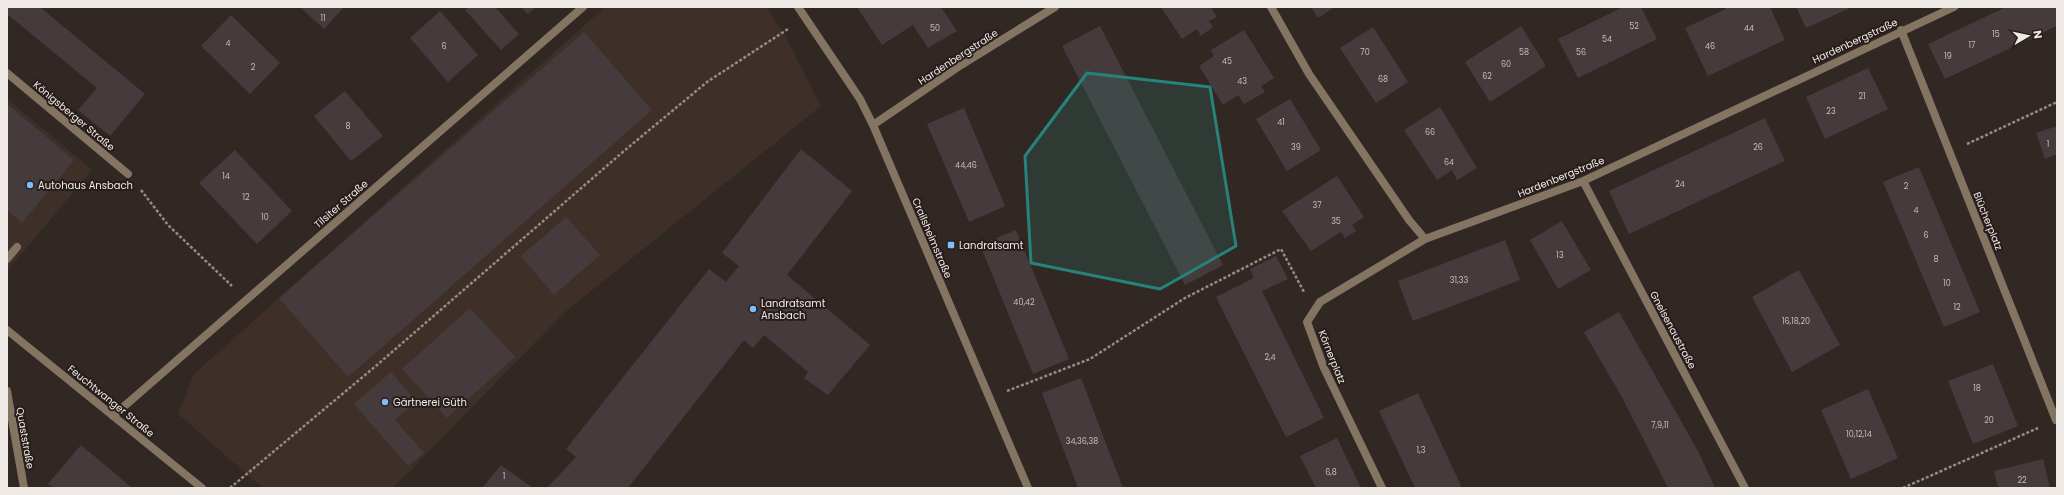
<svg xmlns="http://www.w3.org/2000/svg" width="2064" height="495" viewBox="0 0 2064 495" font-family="Poppins,sans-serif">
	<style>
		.built { fill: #3f2f29 }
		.building { fill: #463b3c }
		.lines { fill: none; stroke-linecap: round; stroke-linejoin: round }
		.path { stroke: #938c88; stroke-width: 2.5; stroke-dasharray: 3 2; stroke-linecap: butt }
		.service { stroke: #847562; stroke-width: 8 }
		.minor { stroke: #847562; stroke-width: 8 }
		.tertiary { stroke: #847562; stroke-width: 8 }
		.marked { fill: #26827a; fill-opacity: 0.2; stroke: #26827a; stroke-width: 3; stroke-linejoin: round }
		.poi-dot { fill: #7fbdfa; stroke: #271e1b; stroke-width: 1.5 }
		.labels { text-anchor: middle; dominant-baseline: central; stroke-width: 4; stroke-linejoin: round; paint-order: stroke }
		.number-label { font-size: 8px; fill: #c6bebc }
		.street-label { font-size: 10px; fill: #f0eae7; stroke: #271e1b }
		.poi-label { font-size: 10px; fill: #f0eae7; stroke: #271e1b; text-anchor: start }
	</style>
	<rect width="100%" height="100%" fill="#312824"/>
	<!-- built -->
	<path class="built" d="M605,7H766L783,32L821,106L565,312L393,488H263L178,414L194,374Z
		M7,99L92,170L7,271Z"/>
	<!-- building -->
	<path class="building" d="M7,7H40L145,94L110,136L78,110L97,88L7,14Z
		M300,7H344L324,29Z
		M469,7H495L519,34L501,50L465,10Z
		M521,7H536L528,14Z
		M857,7H941L957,31L928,48L913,25L882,45Z
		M1161,7H1211L1217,17L1209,21L1213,27L1201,36L1197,29L1182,39Z
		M1311,7H1335L1318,18Z
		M1623,7H1641L1657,39L1578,78L1558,39Z
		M1725,7H1770L1785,40L1708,76L1685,28L1726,9Z
		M1796,7H1852L1806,28Z
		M2006,7H2057V26L1945,79L1928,44Z
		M440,11L478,55L448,82L410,38Z
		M231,15L280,63L250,94L201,46Z
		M1100,26L1223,265L1185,285L1062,46Z
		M1521,26L1546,66L1490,102L1465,62Z
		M1373,27L1408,82L1376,103L1340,48Z
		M1244,30L1274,78L1261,86L1265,92L1244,104L1238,95L1223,105L1199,66L1214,56L1211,50Z
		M584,32L652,110L348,377L279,298Z
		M1868,68L1888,109L1825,139L1806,97Z
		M345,91L383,136L351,161L314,116Z
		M1290,99L1321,150L1287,171L1256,119Z
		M7,104L74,160L22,223L7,210Z
		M1440,107L1477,168L1457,180L1452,170L1437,180L1404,130Z
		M964,108L1005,206L969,222L927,124Z
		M1765,118L1785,161L1629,234L1609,191Z
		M2057,126V154L2045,159L2036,133Z
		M801,149L852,191L787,275L870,345L828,395L804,378L808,372L764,335L753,348L744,340L628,488H547L576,457L566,449L709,269L726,282L739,266L722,253Z
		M235,150L292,211L257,244L199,183Z
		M1919,167L1980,312L1944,327L1883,182Z
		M1337,176L1364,217L1352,225L1356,231L1345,238L1341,232L1311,251L1282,211Z
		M566,217L600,255L554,295L521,256Z
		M1562,221L1591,270L1558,289L1530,240Z
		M1016,230L1069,359L1033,374L980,245Z
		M1505,240L1520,280L1413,321L1398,281Z
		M1276,256L1288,279L1262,291L1324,418L1286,437L1216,297L1254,278L1250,269Z
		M1799,270L1840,345L1792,372L1752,297Z
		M470,308L515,357L447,418L402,369Z
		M1619,312L1698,451L1715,488H1668L1623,399L1584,332Z
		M1993,364L2018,426L1973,444L1948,381Z
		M391,372L416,401L395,420L424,453L408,466L354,404Z
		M1081,378L1123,488H1078L1042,393Z
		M1868,389L1898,458L1851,479L1821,410Z
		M1418,393L1462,488H1415L1379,411Z
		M1337,438L1361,488H1316L1300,456Z
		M81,445L111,470L132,488H54L48,484Z
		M2043,459L2050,488H1998L1994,471Z
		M501,465L533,488H482Z"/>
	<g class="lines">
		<!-- path -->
		<path class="path" d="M1967,144L2057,102
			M141,190L168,225L232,286
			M1007,391L1090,359L1185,298L1281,249L1304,292
			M230,488L377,365L624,151L707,82L788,29
			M1903,488L2038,428"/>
		<!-- service -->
		<path class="service" d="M7,259L17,247"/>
		<!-- minor -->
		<path class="minor" d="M798,7L860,99L873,125L1028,488
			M1271,7L1309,74L1409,220L1425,239
			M1901,30L2056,420
			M7,73L128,174
			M873,125L961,65L1055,7
			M1583,181L1745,488
			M7,330L202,488
			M113,416L583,7
			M1382,488L1324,368L1307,322L1320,302L1425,239L1583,181L1954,7"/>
		<!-- tertiary -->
		<path class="tertiary" d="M7,391L24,488"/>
	</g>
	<!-- marked area -->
	<path class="marked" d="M1087,73L1210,87L1236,246L1160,289L1031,263L1025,156Z"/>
	<!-- markers -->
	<g class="poi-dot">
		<circle cx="30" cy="185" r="4"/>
		<rect x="947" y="241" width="8" height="8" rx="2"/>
		<circle cx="753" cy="309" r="4"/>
		<circle cx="385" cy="402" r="4"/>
	</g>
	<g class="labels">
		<!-- number labels -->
		<g class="number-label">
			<text x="323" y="18">11</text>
			<text x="1634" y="26">52</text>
			<text x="935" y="28">50</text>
			<text x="1749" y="28">44</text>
			<text x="1996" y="34">15</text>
			<text x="1607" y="39">54</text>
			<text x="228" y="43">4</text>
			<text x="1972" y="45">17</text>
			<text x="444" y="46">6</text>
			<text x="1710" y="46">46</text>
			<text x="1365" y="52">70</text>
			<text x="1524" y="52">58</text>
			<text x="1581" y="52">56</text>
			<text x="1948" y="56">19</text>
			<text x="1227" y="61">45</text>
			<text x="1506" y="64">60</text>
			<text x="253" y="67">2</text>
			<text x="1487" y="76">62</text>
			<text x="1383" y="79">68</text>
			<text x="1242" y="81">43</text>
			<text x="1862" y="96">21</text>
			<text x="1831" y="111">23</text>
			<text x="1281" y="122">41</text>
			<text x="348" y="126">8</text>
			<text x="1430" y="132">66</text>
			<text x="2048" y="144">1</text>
			<text x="1296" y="147">39</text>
			<text x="1758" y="147">26</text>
			<text x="1449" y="162">64</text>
			<text x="966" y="165">44,46</text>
			<text x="226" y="176">14</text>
			<text x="1680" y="184">24</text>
			<text x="1906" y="186">2</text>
			<text x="246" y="197">12</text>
			<text x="1317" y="205">37</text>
			<text x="1916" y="210">4</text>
			<text x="265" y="217">10</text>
			<text x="1336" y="221">35</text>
			<text x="1926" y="235">6</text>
			<text x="1560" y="255">13</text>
			<text x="1936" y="259">8</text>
			<text x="1459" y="280">31,33</text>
			<text x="1947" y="283">10</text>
			<text x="1024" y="302">40,42</text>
			<text x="1957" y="307">12</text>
			<text x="1796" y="321">16,18,20</text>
			<text x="1270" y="357">2,4</text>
			<text x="1977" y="388">18</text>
			<text x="1989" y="420">20</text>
			<text x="1660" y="425">7,9,11</text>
			<text x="1859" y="434">10,12,14</text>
			<text x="1082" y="441">34,36,38</text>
			<text x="1421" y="450">1,3</text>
			<text x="1331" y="472">6,8</text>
			<text x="504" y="476">1</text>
			<text x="2022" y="480">22</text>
		</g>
		<!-- street labels -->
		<g class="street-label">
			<text transform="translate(1855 41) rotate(-25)">Hardenbergstraße</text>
			<text transform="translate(958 57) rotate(-33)">Hardenbergstraße</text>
			<text transform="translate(74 116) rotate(40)">Königsberger Straße</text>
			<text transform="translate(1561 177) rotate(-22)">Hardenbergstraße</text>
			<text transform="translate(341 204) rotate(-41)">Tilsiter Straße</text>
			<text transform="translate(1988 221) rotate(68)">Blücherplatz</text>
			<text transform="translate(932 238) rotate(67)">Crailsheimstraße</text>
			<text transform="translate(1673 330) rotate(62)">Gneisenaustraße</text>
			<text transform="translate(1332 357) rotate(68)">Körnerplatz</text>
			<text transform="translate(111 401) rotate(39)">Feuchtwanger Straße</text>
			<text transform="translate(25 438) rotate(80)">Quaststraße</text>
		</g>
		<!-- poi labels -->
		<g class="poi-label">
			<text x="38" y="185">Autohaus Ansbach</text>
			<text x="959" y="245">Landratsamt</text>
			<text x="761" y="303">Landratsamt<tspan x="761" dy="12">Ansbach</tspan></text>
			<text x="393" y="402">Gärtnerei Güth</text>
		</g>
	</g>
	<!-- border -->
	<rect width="2064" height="495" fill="none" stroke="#f0eae7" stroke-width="16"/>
	<!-- north arrow -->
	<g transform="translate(2028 36) rotate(81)" stroke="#271e1b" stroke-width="3" paint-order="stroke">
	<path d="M0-3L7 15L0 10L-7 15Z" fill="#f0eae7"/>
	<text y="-6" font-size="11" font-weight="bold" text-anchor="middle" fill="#f0eae7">N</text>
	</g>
</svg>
